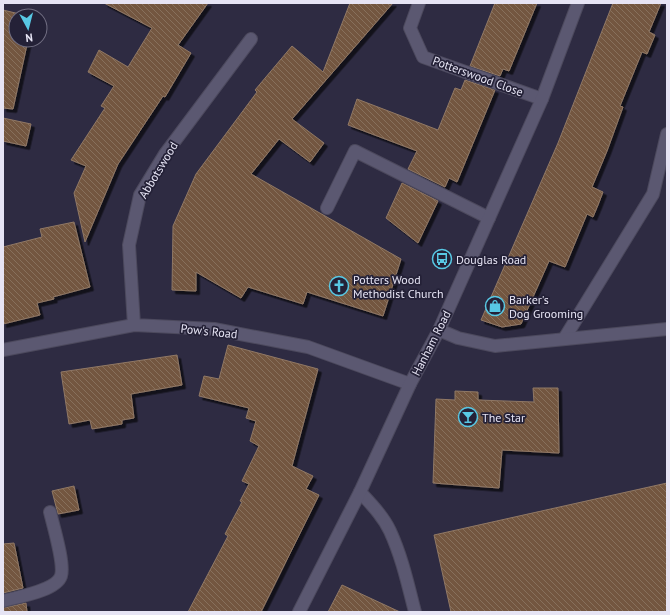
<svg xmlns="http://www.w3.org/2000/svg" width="670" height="615" viewBox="0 0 670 615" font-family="'PT Sans',sans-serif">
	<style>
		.building { fill: url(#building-back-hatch); stroke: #907865; filter: url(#shadow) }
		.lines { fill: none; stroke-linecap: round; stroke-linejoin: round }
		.lane-casing { stroke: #4c495d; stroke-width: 14 }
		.street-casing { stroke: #4c495d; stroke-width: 14 }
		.secondary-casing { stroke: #4c495d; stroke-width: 14 }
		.lane { stroke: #5b5871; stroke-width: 12 }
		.street { stroke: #5b5871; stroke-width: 12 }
		.secondary { stroke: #5b5871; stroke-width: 12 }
		.labels { text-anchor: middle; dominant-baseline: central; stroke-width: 3.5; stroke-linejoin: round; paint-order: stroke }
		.street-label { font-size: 12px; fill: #e6e4f4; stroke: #242137 }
		.poi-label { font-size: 12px; fill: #e6e4f4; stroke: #242137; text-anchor: start }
	</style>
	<defs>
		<pattern id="building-back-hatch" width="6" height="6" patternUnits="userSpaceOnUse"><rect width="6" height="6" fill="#735740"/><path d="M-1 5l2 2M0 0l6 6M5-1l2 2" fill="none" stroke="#876f5c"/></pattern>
		<filter id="shadow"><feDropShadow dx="3.5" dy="3.5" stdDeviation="0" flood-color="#0009"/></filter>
	</defs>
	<rect width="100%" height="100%" fill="#2e2b42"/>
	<!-- building -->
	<path class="building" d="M104,3H208L178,45L191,53L165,97L163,96L118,164L85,242L74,193L86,166L71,160L105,108L101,106L114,86L88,72L99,50L128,67L152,28Z
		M350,3H393L292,119L324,143L310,162L279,139L251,174L401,259L383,316L307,292L303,304L248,287L241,298L196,272V291L172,290L173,226L196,174L257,92L255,90L292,46L323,72Z
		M495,3H537L509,71L503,69L500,76L470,66Z
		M613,3H661L649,32L655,35L647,54L642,52L620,106L623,107L607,151L592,187L603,192L598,205L593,217L587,214L565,267L549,261L521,324L502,327L481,320L558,143Z
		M3,10L28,16H16V40H28L13,109L3,108Z
		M465,80L495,90L457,182L449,178L445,187L408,169L417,151L348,125L357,99L438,130L455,88L461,90Z
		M3,118L31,124L26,146L3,141Z
		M402,183L438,201L418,243L386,218Z
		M74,222L90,287L53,297L54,299L37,303L40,315L3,324V247L42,237L40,229Z
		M228,345L318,369L292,466L313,476L306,489L319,495L261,612H188L228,536L225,534L242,502L240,501L249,484L242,481L259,446L250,441L256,421L246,418L249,408L199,396L204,376L219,379Z
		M177,355L182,385L131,394L134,418L122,420V424L92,429L90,420L69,424L61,372Z
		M533,388H558L559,453L502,450L499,488L433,483L436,399L455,400V391L478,392V400L534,402Z
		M667,483V612H451L434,535Z
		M74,486L79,510L58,514L52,491Z
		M14,543L23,588L3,593V544Z
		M342,585L400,612H328Z
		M26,603L27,612H3V608Z"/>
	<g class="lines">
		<defs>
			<path id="lane" d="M327,208L355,151L489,218
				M564,339L653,194L667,134
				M3,601C17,597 56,591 61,576C65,564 53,525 50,512"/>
			<path id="street" d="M419,3L410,28L423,57L542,99
				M134,325L129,245L140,195L165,154L251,39
				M439,330L458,338L495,346L667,329
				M3,350L134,325L214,329L308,347L410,384
				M360,492C371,504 383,516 390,531C402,557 408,585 415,612"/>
			<path id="secondary" d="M299,612L360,492L410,384L439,330L542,99L578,3"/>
		</defs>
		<!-- lane casing -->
		<use href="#lane" class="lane-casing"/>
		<!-- street casing -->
		<use href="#street" class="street-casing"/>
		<!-- secondary casing -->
		<use href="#secondary" class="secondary-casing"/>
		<!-- lane -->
		<use href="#lane" class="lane"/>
		<!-- street -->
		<use href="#street" class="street"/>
		<!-- secondary -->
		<use href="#secondary" class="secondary"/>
	</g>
	<!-- icons -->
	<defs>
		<symbol id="bus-ring" viewBox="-11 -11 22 22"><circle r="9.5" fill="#242137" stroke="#58c8e4" stroke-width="1.5"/><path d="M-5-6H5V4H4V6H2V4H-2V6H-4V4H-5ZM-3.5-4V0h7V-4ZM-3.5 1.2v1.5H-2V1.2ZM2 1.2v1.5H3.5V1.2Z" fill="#58c8e4"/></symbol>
		<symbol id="church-ring" viewBox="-11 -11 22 22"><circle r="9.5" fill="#242137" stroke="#58c8e4" stroke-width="1.5"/><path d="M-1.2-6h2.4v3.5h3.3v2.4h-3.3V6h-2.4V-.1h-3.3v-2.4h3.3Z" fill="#58c8e4"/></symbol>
		<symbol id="shop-ring" viewBox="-11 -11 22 22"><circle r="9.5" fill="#242137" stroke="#58c8e4" stroke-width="1.5"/><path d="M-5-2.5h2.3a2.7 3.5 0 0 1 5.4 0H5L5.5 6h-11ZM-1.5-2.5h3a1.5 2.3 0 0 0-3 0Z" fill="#58c8e4"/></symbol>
		<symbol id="bar-ring" viewBox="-11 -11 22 22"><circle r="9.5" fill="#242137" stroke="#58c8e4" stroke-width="1.5"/><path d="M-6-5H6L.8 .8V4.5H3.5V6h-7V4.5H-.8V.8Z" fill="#58c8e4"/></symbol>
	</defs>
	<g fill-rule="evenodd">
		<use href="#bus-ring" x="431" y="248" width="22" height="22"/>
		<use href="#church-ring" x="328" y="275" width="22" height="22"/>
		<use href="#shop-ring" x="484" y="295" width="22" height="22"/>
		<use href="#bar-ring" x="457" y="406" width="22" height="22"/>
	</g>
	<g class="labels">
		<!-- street labels -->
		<g class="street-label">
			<text transform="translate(478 76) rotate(20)">Potterswood Close</text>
			<text transform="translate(158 170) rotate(-59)">Abbotswood</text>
			<text transform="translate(209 331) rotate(6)">Pow's Road</text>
			<text transform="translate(431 343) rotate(-63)">Hanham Road</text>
		</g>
		<!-- poi labels -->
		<g class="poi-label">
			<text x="456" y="259">Douglas Road</text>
			<text x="353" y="279">Potters Wood<tspan x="353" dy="14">Methodist Church</tspan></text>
			<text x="509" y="299">Barker's<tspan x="509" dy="14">Dog Grooming</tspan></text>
			<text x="482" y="417">The Star</text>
		</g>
	</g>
	<!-- border -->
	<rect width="670" height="615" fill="none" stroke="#e6e4f4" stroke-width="8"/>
	<!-- north arrow -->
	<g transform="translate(28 28) rotate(173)"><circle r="19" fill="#242137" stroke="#726f83"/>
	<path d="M0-3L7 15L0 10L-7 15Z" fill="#58c8e4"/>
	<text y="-6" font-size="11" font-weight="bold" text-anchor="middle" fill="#e6e4f4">N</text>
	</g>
</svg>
